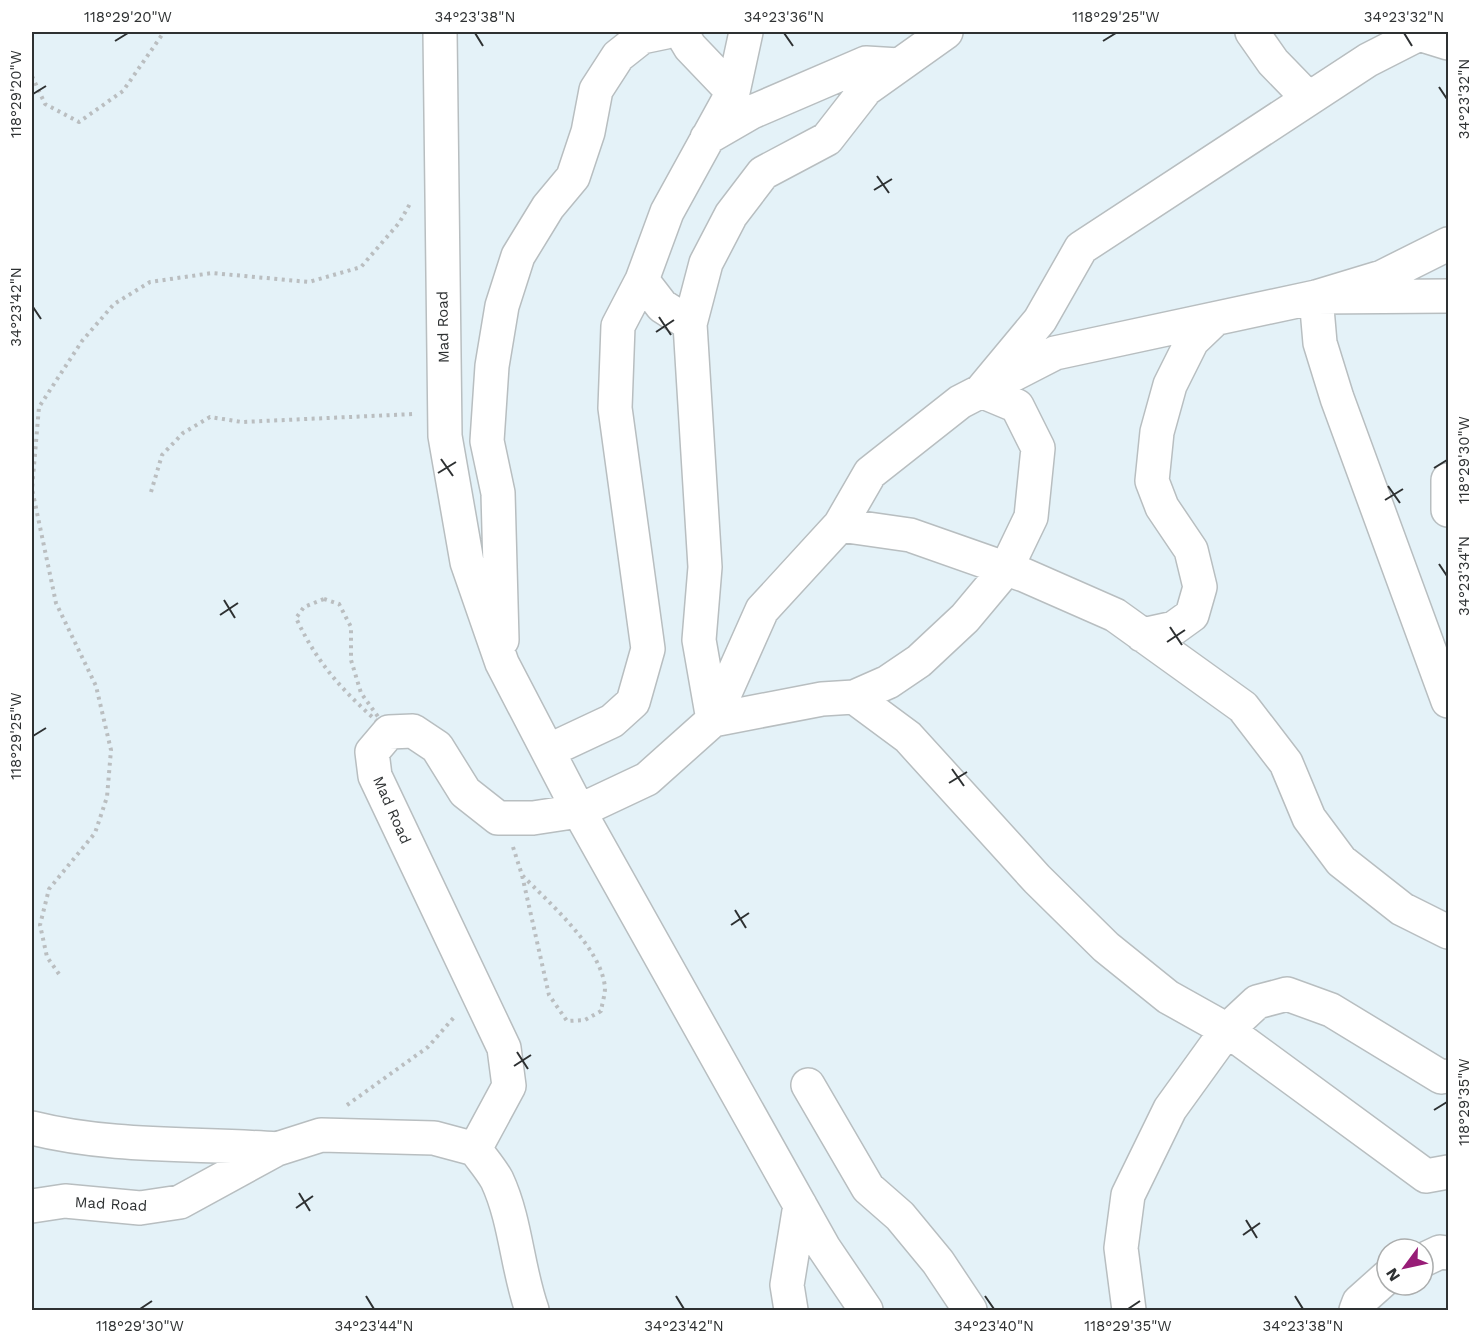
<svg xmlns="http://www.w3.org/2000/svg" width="1480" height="1342" viewBox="0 0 1480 1342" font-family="'Work Sans',sans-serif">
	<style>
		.built { fill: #e4f2f8; fill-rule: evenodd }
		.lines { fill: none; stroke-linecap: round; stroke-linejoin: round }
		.minor-casing { stroke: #b8bec0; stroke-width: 36 }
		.path { stroke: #babec0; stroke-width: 4; stroke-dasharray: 3 4.5; stroke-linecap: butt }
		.minor { stroke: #fff; stroke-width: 33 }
		.ticks { fill: none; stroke: #2e3132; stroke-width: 2 }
		.labels { text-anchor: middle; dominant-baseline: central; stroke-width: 4.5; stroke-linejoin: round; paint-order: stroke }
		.street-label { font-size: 15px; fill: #2e3132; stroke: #fff }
		.neatline { fill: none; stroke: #2e3132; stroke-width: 2 }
		.ticks-label { font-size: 15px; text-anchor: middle; fill: #2e3132 }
	</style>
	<rect width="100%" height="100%" fill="#f8fcff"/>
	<!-- built -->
	<path class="built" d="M32,32H1448V1310H32ZM1387,1249H1423V1285H1387Z"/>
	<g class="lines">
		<defs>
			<path id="minor" d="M681,32L690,47L733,92
				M1252,32L1273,62L1308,98
				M707,138L752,112L866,63L899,65
				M642,280L662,306L690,324
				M1448,296L1316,297L1320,343L1337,398L1448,701
				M1448,480V510
				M840,525L910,535L1024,575L1115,615L1243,707L1286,763L1309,818L1341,861L1402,909L1448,932
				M1142,635L1174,628L1192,615L1200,587L1191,550L1162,507L1152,481L1157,432L1170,385L1192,341L1215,319
				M502,640L498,493L487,441L492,366L502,306L518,256L548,207L573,177L588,132L596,90L618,56L642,37L666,32
				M854,697L888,682L919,661L965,618L1006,569L1031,517L1038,448L1017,406L981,391L1040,320L1081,248L1368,60L1419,34L1448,43
				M713,720L822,699L854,697L908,737L1037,879L1106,947L1168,997L1227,1030L1426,1176L1448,1172
				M713,720L699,640L705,567L690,324L706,263L731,215L763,173L827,139L866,89L946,32
				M548,751L612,721L633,702L648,649L615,408L618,326L642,280L667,212L733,92L746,32
				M808,1085L868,1188L900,1216L938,1262L970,1310
				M32,1128C112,1148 195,1143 277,1149
				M475,1149C482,1159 491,1169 497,1180C516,1221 517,1268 532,1310
				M32,1206L65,1201L140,1208L180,1202L277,1149L321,1135L434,1138L475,1149L509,1086L504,1048L375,776L372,752L389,732L413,731L437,747L465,792L498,818H533L579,811L502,663L467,562L445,436L440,32
				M1423,1260L1440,1252L1448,1253
				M791,1310L787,1285L800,1205
				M866,1310L824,1248L579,811L647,779L713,720L762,610L840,525L870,473L960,402L1055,353L1316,297L1382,277L1448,244
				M1129,1310L1121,1248L1128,1195L1170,1109L1227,1030L1257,1002L1287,994L1331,1010L1441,1077L1448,1076
				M1356,1310L1359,1302L1387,1277"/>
		</defs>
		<!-- minor casing -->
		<use href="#minor" class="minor-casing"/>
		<!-- path -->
		<path class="path" d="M32,76L45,104L79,122L123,91L164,32
			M151,492L162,455L183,433L210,417L242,422L414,414
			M324,599L339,604L351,627V660L361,693L389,732C347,695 320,669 296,618L304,607Z
			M513,847L522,875L549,995L567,1021L585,1020L601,1011C602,1004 605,995 605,988C602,948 548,902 522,875
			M59,974L47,957L40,925L49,889L95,833L107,797L111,750L96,686L56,603L32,489L39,407L82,341L114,304L150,282L212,273L309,282L361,267L399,223L411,202
			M347,1105L428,1047L456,1015"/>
		<!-- minor -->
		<use href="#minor" class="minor"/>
	</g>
	<!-- ticks -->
	<path class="ticks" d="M475,33L483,46M784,33L793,46M1404,33L1412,46M115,41L128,33M1103,41L1116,33M1439,87L1447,99M33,94L46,86M877,176L889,193M874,190L892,179M33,307L41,319M659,317L671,335M656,332L674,320M441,459L453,476M1434,468L1447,460M438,473L456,462M1388,486L1400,503M1385,500L1403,489M1439,564L1447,576M224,600L235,618M220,615L238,603M1170,627L1182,645M1167,642L1185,630M33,736L46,728M952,769L964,786M949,783L967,772M735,910L746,928M731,925L749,913M517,1052L528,1069M514,1066L531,1055M1434,1110L1447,1102M299,1193L310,1211M296,1208L313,1196M1246,1220L1257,1238M1243,1235L1260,1223M366,1296L374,1309M676,1296L684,1309M985,1296L994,1309M1295,1296L1303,1309M140,1309L152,1301M1128,1309L1140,1301"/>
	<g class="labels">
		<!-- street labels -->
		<g class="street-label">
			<text transform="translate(443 327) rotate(-91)">Mad Road</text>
			<text transform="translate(392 810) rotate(66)">Mad Road</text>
			<text transform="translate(111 1204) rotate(3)">Mad Road</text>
		</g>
	</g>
	<!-- border -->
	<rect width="1480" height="1342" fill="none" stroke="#ffffff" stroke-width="66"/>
	<!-- north arrow -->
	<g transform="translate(1405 1267) rotate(237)"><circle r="28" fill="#ffffff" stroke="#abadad" stroke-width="1.5"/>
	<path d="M0-4.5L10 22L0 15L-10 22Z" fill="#981d77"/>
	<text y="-9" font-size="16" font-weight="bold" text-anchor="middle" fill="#2e3132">N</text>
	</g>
	<rect x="33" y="33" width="1414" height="1276" class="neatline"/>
	<g class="ticks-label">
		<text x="128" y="22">118°29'20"W</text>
		<text x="475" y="22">34°23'38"N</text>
		<text x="784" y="22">34°23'36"N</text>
		<text x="1116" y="22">118°29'25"W</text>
		<text x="1404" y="22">34°23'32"N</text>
		<text transform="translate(16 94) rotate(-90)" y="5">118°29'20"W</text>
		<text transform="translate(1464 99) rotate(-90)" y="5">34°23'32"N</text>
		<text transform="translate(16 307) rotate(-90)" y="5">34°23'42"N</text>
		<text transform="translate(1464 460) rotate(-90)" y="5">118°29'30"W</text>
		<text transform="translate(1464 576) rotate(-90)" y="5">34°23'34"N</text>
		<text transform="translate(16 736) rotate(-90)" y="5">118°29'25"W</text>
		<text transform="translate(1464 1102) rotate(-90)" y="5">118°29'35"W</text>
		<text x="140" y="1331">118°29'30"W</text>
		<text x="374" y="1331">34°23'44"N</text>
		<text x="684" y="1331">34°23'42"N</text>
		<text x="994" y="1331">34°23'40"N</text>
		<text x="1128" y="1331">118°29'35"W</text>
		<text x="1303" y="1331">34°23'38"N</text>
	</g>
</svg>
